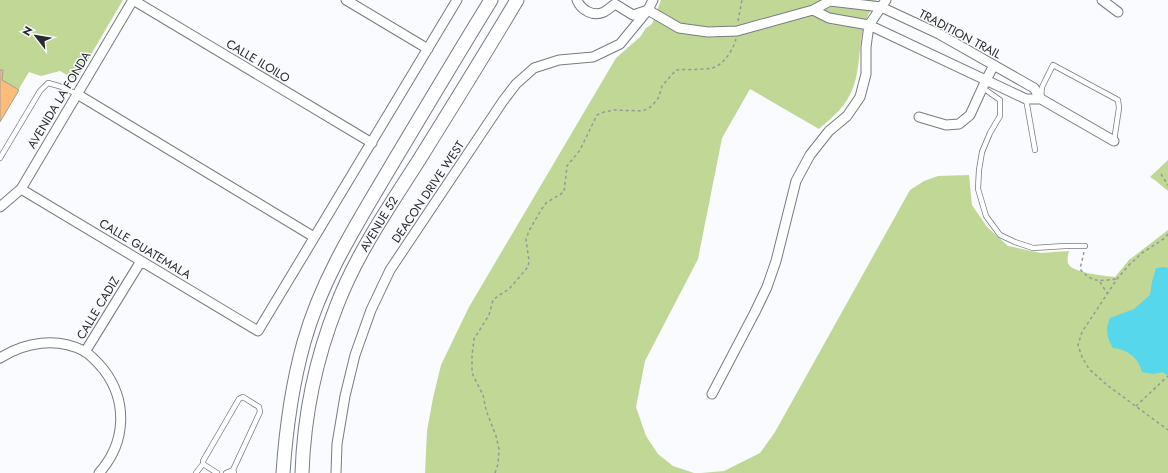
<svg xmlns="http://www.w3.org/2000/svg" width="1168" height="473" viewBox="0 0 1168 473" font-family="Jost,sans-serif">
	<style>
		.green { fill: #c1d796 }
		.water { fill: #56d7eb }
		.building { fill: #ffbb78; stroke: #a59f99 }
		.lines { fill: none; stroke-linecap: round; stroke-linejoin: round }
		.service-casing { stroke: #777c82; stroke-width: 6 }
		.minor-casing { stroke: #777c82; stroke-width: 11 }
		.secondary-casing { stroke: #777c82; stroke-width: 15 }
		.path { stroke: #95979a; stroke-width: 1.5; stroke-dasharray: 3 3; stroke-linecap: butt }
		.service { stroke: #fff; stroke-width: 4.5 }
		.minor { stroke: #fff; stroke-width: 9 }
		.secondary { stroke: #fff; stroke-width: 13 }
		.labels { text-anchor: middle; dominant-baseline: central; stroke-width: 3; stroke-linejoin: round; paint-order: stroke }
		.street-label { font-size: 12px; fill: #27292c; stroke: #f9fbfe }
	</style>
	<rect width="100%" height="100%" fill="#f9fbfe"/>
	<!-- green -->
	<path class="green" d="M0,0H123L76,80L60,71L41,76L29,72L17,92L0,82Z
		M661,0H876C870,11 864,22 862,34C858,57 860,83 845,103C838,113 828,121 819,129L750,89L722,138L698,259L645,361L636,407L646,436L658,454L673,466L694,473H425L427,431L433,398L441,365L469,307L616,58L640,37L646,28L652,24Z
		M1168,160V191L1156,181L1150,177Z
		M969,175L972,205L987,227L1008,246L1041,253L1069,251C1068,254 1067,260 1068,263C1071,273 1106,276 1115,277L1129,260L1168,230V473H701L724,471L760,453L775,432L910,190L924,181L938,176Z"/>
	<!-- water -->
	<path class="water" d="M1163,267L1168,268V376L1163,372L1153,374L1142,372C1139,358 1127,349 1113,348C1107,338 1105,330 1110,318L1134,309L1150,295L1152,282L1156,268Z"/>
	<!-- building -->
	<path class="building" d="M0,70H3L2,80L19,90L0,122Z"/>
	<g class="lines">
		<defs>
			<path id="service" d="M983,88L1000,100V116L990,133L982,152L979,170L978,189L986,216L1000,235L1015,242L1033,248L1065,246H1085
				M1041,97L1042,87L1053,65L1118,100L1119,108L1114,141
				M1026,99L1035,150
				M0,158L40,91L48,83L59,86L77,94
				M196,473L203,464
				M217,473L203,464V461L239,399L243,397L259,407L260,412L233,470
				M226,473L233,470L234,473"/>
			<path id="minor" d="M133,0L372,143
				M346,0L428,49
				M577,0C581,10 593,17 604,12C608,10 612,6 615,4L633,15L648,10L679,28L708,32L737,31L813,10L830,1L881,7L939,34L1034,88L1041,99L1114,141
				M1102,0L1118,12
				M813,10L829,18L869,25L1026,99H1041
				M77,94L314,237
				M919,117L946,125L959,124L970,115L986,80L994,65
				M21,189L258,331L457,0
				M0,207L21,189L133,0
				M85,352L141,261
				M0,358C25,342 57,337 84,351C91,355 99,364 104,370C128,402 126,443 99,473
				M712,394L755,312L767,287L776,261L796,181L810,155L829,131L847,116L860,97L866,74V47L869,25L886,0
				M336,473L337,444L345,396L355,355L371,310L390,270L503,101L516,84L534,68L559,60L593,57L620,44L648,10L653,0"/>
			<path id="secondary" d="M283,473C286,429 292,385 304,342C322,278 358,222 391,166C424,111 457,55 491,0
				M302,473C304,415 316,358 337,305C357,253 389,207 419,160C452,107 485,54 517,0"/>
		</defs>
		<!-- service casing -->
		<use href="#service" class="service-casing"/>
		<!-- minor casing -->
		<use href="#minor" class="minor-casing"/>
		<!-- secondary casing -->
		<use href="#secondary" class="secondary-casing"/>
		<!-- path -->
		<path class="path" d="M738,21L742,0
			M1161,174L1168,185
			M1168,234L1165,238L1142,253L1128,266L1117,279L1082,332L1078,345L1082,357L1089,369L1107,385L1168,430
			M1084,252L1080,269C1092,283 1099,281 1117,279
			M1100,282L1107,293
			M1136,406L1168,376
			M495,473L498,464L499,449L496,436L486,410L483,395L472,373V356L474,339L489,315L493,300L498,296L509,289L528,267L529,261L526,239L529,231L541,210L546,203L564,192L567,166L580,150L597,115L604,112L614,110L643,111L652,106L659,97L662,86L676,70C686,69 704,70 712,68C724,65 733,50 736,39"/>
		<!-- service -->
		<use href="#service" class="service"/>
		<!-- minor -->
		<use href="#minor" class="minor"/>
		<!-- secondary -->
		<use href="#secondary" class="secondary"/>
	</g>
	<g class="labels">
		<!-- street labels -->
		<g class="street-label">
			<text transform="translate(960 34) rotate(28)">TRADITION TRAIL</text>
			<text transform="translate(258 61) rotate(31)">CALLE ILOILO</text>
			<text transform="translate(59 100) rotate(-59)">AVENIDA LA FONDA</text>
			<text transform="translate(428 192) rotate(-56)">DEACON DRIVE WEST</text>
			<text transform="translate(379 224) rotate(-59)">AVENUE 52</text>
			<text transform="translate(145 249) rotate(31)">CALLE GUATEMALA</text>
			<text transform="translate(98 308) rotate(-59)">CALLE CADIZ</text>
		</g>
	</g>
	<!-- north arrow -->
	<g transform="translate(36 36) rotate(301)" stroke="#f9fbfe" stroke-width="3" paint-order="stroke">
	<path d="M0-3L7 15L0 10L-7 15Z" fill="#27292c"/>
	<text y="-6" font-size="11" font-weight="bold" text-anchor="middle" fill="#27292c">N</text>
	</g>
</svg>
